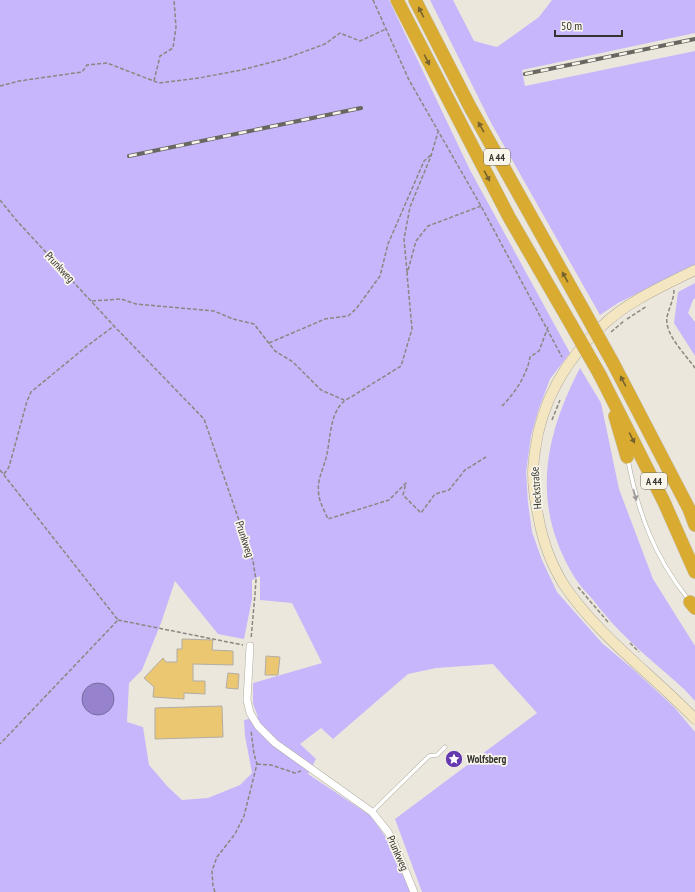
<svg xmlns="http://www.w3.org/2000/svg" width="695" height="892" viewBox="0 0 695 892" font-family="'PT Sans Narrow',sans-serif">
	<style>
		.green { fill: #c7b6fb; fill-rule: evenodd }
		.water { fill: #9782ce; stroke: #796a9e }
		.building { fill: #ecc772; stroke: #b2ada4 }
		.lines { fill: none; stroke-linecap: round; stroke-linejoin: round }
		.service-casing { stroke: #afaba1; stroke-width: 4.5 }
		.minor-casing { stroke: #afaba1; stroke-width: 8 }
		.secondary-casing { stroke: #afaba1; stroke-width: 11 }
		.motorway-casing { stroke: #c6c6c5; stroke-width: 14 }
		.path { stroke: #8a8780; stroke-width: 1.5; stroke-dasharray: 4 2; stroke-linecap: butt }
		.service { stroke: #fff; stroke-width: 3.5 }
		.minor { stroke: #fff; stroke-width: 7 }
		.secondary { stroke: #f4e6c1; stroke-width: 10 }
		.motorway { stroke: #d9ab30; stroke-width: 13 }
		.rail-casing { stroke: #696761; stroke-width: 4 }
		.rail { stroke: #f9f5ea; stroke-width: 2.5; stroke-dasharray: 8; stroke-linecap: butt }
		.motorway-bridge-casing { stroke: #c6c6c5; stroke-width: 14; stroke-linecap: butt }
		.motorway-bridge { stroke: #d9ab30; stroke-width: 13 }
		.oneway { fill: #76632f }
		.oneway2 { fill: #9a9997 }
		.labels { text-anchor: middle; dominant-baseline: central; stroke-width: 3.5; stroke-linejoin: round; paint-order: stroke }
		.shield { fill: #f9f5ea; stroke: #6f6d67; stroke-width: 1 }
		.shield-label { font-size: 10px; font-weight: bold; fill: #34332f }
		.street-label { font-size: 11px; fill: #34332f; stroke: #f9f5ea }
		.poi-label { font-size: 11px; font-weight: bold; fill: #34332f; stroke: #f9f5ea; text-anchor: start }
	</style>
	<rect width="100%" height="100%" fill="#ece7dd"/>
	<!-- green -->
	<path class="green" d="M0,0H389L470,170L570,353L550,379L538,411L531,436L526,472L528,503L532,532L542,560L557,592L602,643L634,670L674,707L695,732V892H422L395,819L537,713L493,664L436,668L408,674L333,739L321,728L300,744L316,759L308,774L371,816L389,842L410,892H0ZM260,576V600L292,603L322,663L253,683V704L258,717L244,720L245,736L252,773L240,785L208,798L182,800L168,787L149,765L143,727L127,722L129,683L142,670L161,623L175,581L218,634L244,639L252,599V580Z
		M430,0H453L474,41L497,47L539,17L552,0H695V33L522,70L525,86L695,51V265L618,303L600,315L490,121Z
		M695,283V298L693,300L688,313L695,322V356L674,323L678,292Z
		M580,368L601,403L619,489L653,579L695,646V701L685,690C661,668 635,648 613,624C607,617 600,609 594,601C588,594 580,586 575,578C531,507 543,439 580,368Z"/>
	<!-- water -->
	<path class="water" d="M82 699a16 16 0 1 1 32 0a16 16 0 1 1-32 0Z"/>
	<!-- building -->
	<path class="building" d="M182,639L213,640L212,650L233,651V665L193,664V681H205V694L184,693V699L153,697L154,687L144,678L163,658L166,662H177V649H182Z
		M266,656L280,657L278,675H265Z
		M228,673L239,674L238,689L226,688Z
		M222,706L223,737L155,739V708Z"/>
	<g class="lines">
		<defs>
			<path id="service" d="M628,460C638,513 654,556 688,599
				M372,812L429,756L437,755L445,747"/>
			<path id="minor" d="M250,646L247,700L250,713L258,726L275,743L372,812L388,832L393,841L414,892"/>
			<path id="secondary" d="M695,270C663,286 628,301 602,326C566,359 541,402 535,451C534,458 533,466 533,473C533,487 535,501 538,515C542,539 551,564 564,585C599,637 652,674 695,719"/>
			<path id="motorway" d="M397,0L509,217L572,326
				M415,0L470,107L584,311
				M613,363L689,509L695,525
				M600,375L664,502L695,572
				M615,416L627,457
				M690,602L695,608"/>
		</defs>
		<!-- service casing -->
		<use href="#service" class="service-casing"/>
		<!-- minor casing -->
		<use href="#minor" class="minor-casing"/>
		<!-- secondary casing -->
		<use href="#secondary" class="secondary-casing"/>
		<!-- motorway casing -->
		<use href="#motorway" class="motorway-casing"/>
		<!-- path -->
		<path class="path" d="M373,0L409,80L481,206L562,357
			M154,81L160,56L173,48L176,27L174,0
			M0,86L19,81L82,72L87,65L107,63L159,83L199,78L241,70L284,59L325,44L340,33L360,41L386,29
			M0,200L17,221L114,326L204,419L253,561L256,580L255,594L251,639
			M481,206L428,226L416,241L407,274L412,329L401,366L351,397C330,406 331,434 327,454C324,469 316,479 319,496C320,503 325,512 328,519L389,500L406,483L403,495L421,513L435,494L449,490L465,470L486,457
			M407,272L404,239L410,207L431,156L438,132
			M674,290C674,299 669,308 667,317C664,334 686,355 695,368
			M92,301L121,299L136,304L214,311L233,319L254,324L275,351L293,362L321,390L344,400
			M627,319L647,306
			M611,332L624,321
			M269,343L325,319L348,316L356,309L380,276L388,244L424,161L432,154
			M502,406C515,393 527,375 530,357L539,351L548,327
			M552,420L560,400
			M0,470L118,620L0,744
			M4,474L9,467L27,401L31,392L87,346L114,326
			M578,587L608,622
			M118,620L243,645
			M630,643L639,652
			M257,764L271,765L295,773L301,771
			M215,892L213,886L212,871L217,857L235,834L244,816L257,764L254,754L251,730"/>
		<!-- service -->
		<use href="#service" class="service"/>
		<!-- minor -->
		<use href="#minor" class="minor"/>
		<!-- secondary -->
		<use href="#secondary" class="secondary"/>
		<!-- motorway -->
		<use href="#motorway" class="motorway"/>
		<defs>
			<path id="rail" d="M525,74L695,39
				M129,156L361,108"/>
		</defs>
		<!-- rail casing -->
		<use href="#rail" class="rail-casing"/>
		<!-- rail -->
		<use href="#rail" class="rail"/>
		<defs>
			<path id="motorway-bridge" d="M584,311L613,363
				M572,326L600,375"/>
		</defs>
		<!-- motorway-bridge casing -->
		<use href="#motorway-bridge" class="motorway-bridge-casing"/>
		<!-- motorway-bridge -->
		<use href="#motorway-bridge" class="motorway-bridge"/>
	</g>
	<!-- one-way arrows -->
	<defs><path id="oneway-solid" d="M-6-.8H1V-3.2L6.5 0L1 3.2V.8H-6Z"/></defs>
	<g class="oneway">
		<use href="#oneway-solid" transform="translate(421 12) rotate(-117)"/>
		<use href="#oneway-solid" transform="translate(427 60) rotate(63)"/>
		<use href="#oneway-solid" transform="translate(481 127) rotate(-119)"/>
		<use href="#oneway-solid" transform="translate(487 176) rotate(62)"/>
		<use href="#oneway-solid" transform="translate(565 277) rotate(-119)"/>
		<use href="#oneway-solid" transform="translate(623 381) rotate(-118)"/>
		<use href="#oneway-solid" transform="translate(632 438) rotate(63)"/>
	</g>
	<use class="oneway2" href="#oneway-solid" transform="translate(635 495) rotate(74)"/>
	<!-- icons -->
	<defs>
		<symbol id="sight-disc" viewBox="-11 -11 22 22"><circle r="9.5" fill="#6438af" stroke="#f9f5ea"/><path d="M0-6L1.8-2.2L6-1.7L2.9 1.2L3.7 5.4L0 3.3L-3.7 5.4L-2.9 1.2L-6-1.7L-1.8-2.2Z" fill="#fff"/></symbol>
	</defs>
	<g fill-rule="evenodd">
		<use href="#sight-disc" x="444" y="749" width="20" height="20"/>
	</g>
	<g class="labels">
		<!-- shield labels -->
		<g class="shield">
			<rect x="484" y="149" width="26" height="16" rx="3"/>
			<rect x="641" y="473" width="26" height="16" rx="3"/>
		</g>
		<g class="shield-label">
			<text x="497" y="157">A 44</text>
			<text x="654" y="481">A 44</text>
		</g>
		<!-- street labels -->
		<g class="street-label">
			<text transform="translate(60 267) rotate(47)">Prunkweg</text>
			<text transform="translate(536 488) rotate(-94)">Heckstraße</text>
			<text transform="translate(245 539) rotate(72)">Prunkweg</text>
			<text transform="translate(398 853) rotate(66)">Prunkweg</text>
		</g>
		<!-- poi labels -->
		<g class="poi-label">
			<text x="467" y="759">Wolfsberg</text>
		</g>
	</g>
	<!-- scale -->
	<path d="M555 30v6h67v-6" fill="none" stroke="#34332f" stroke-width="2"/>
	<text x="561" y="30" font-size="12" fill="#34332f" stroke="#f9f5ea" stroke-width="3" paint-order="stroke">50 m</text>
</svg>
